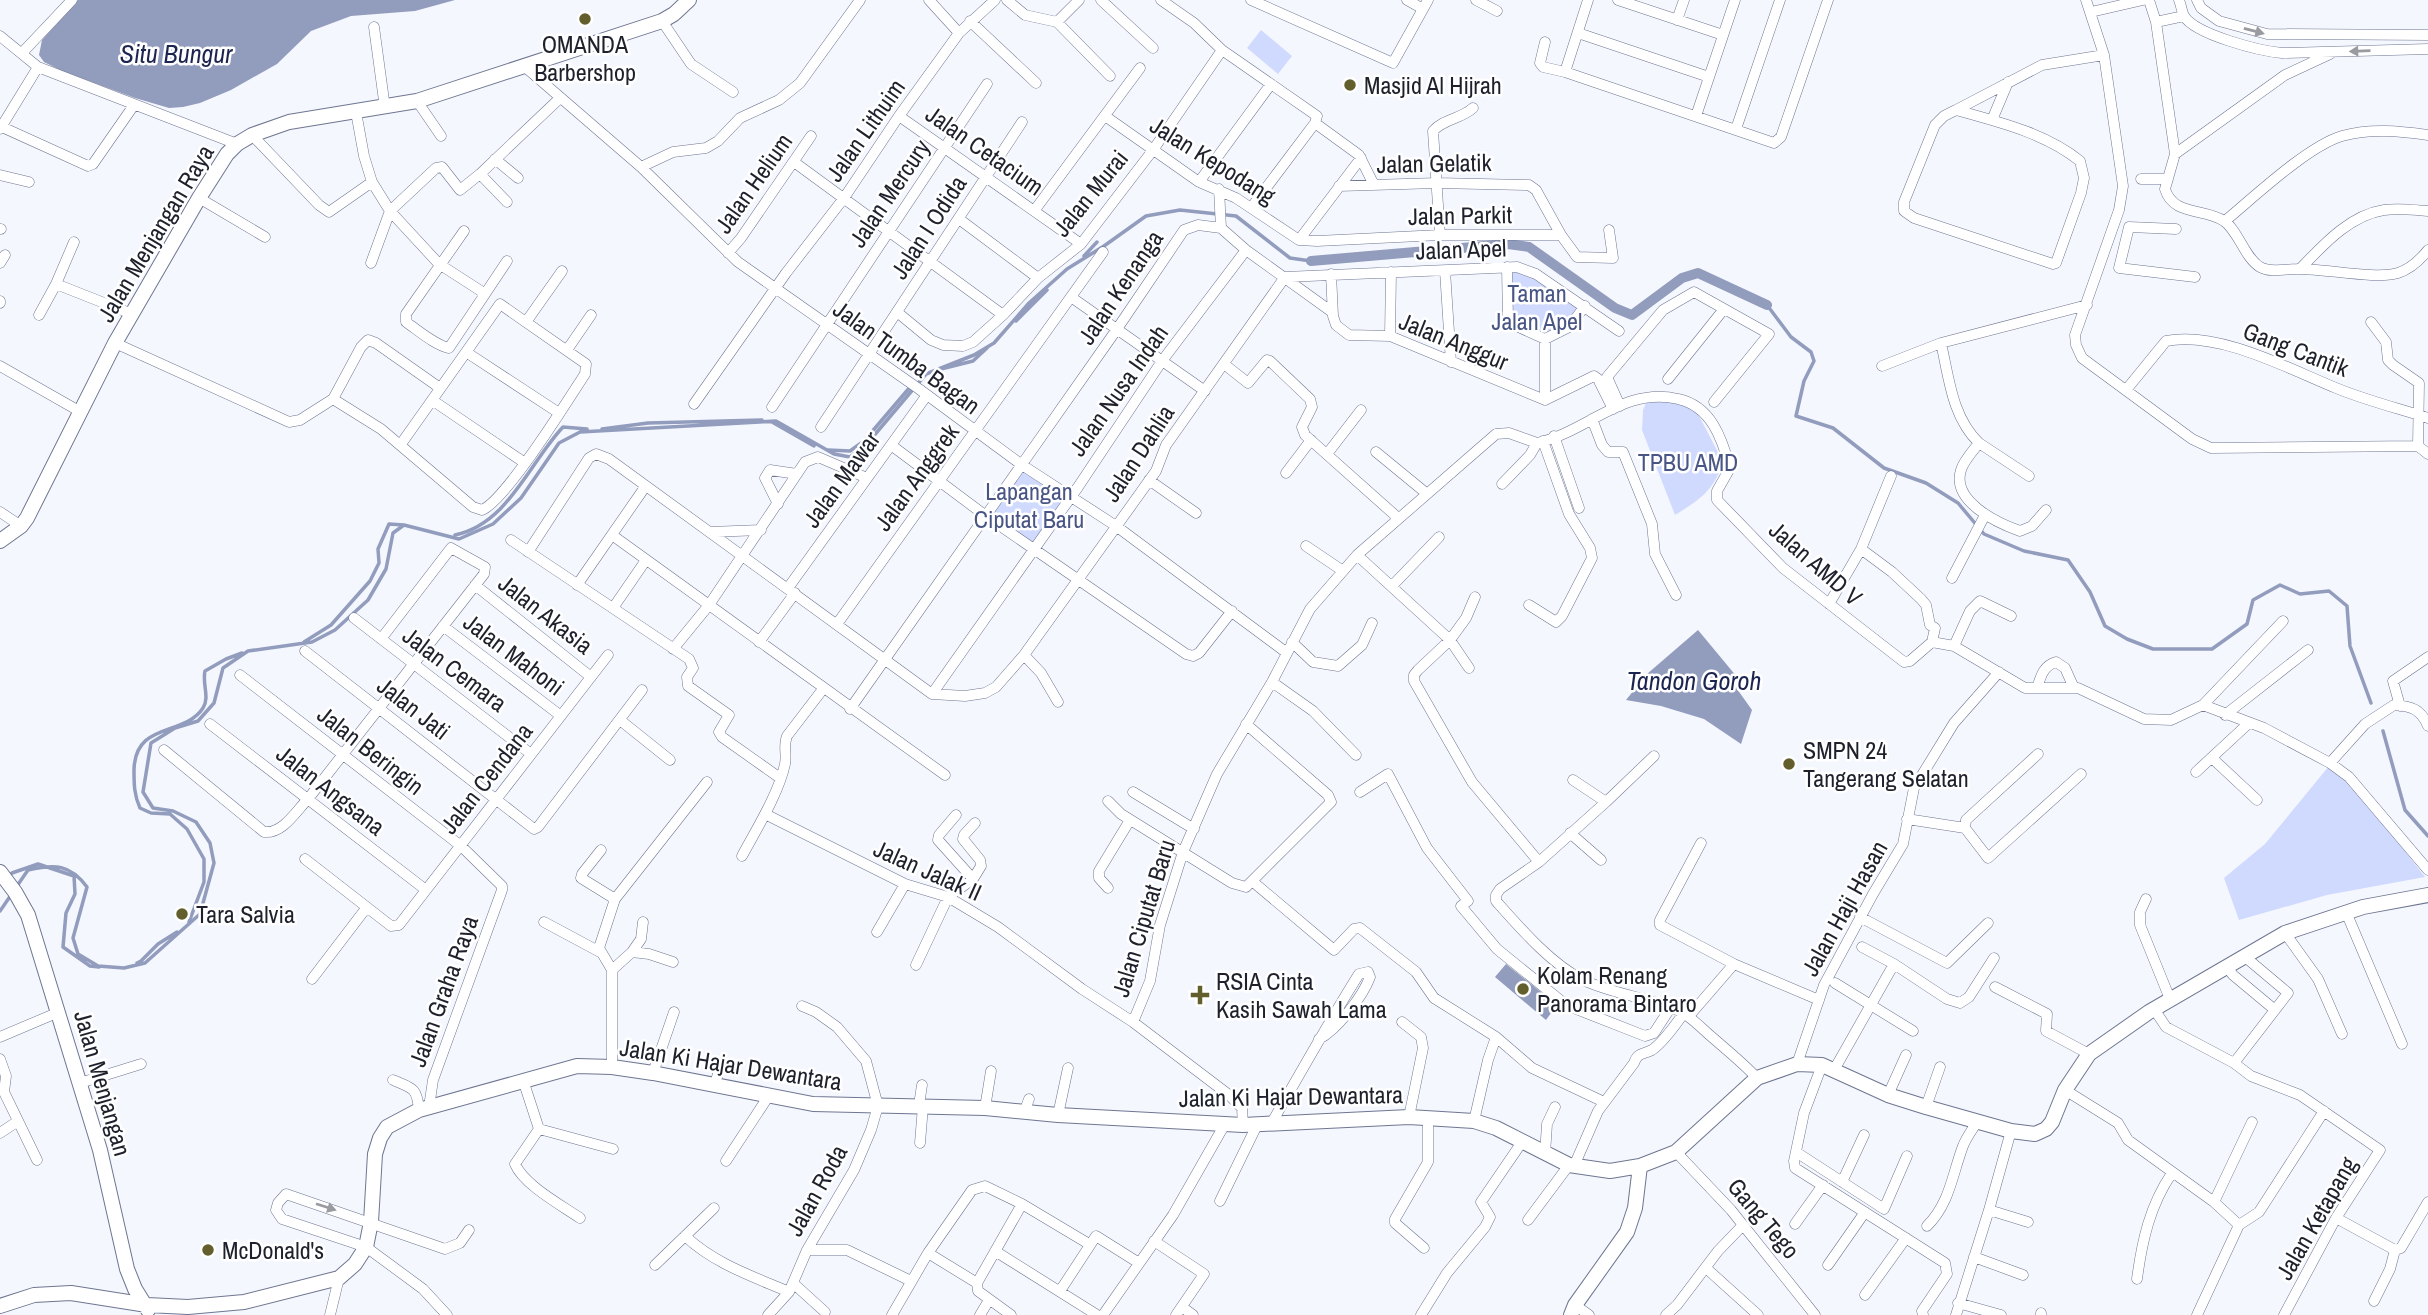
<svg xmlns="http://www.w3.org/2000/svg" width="2428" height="1315" viewBox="0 0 2428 1315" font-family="'Archivo Narrow',sans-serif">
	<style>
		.green { fill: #d0dafe }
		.water { fill: #929cbd }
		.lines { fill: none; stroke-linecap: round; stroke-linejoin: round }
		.stream { stroke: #929cbd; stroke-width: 3.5 }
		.canal { stroke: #929cbd; stroke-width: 10 }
		.street-casing { stroke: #6e7691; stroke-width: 11 }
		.secondary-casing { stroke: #6e7691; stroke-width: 16 }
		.street { stroke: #fff; stroke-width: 10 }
		.secondary { stroke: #fff; stroke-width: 14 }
		.oneway { fill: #9a9ba0 }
		.poi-dot { fill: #625f2c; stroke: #fff; stroke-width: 2.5 }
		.labels { text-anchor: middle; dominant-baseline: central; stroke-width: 5; stroke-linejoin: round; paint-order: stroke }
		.poi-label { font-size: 24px; fill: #1e212c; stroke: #fff; text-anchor: start }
		.street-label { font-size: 24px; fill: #1e212c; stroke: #fff }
		.park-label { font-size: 24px; fill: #485585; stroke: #fff }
		.water-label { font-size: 26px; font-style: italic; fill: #1c2450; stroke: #fff }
	</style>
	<rect width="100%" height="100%" fill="#f5f7fe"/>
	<!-- green -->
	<path class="green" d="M1261,30L1292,56L1278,74L1247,48Z
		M1507,267L1544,280L1585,306L1545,339L1512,324Z
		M1648,399L1675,401L1696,410L1723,462C1714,491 1699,500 1675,515L1642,430L1643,410Z
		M1023,469L1065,499L1033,544L990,515Z
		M2329,766L2362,796L2425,877L2327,895L2239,920L2224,878L2265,844Z"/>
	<!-- water -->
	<path class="water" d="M78,0H455L415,11L351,16L311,31L277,64L231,90L200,103L183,107L169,108L135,98L62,71L44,62L39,55L42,40Z
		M1698,630L1742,683L1737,689L1752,710L1741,744L1704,719L1661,706L1626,700L1647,674Z
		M1506,964L1557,1005L1546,1020L1495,977Z"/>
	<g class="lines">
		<!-- stream -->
		<path class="stream" d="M1084,256L1097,242
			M1767,305L1791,337L1811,352L1814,361L1804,381L1796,416L1833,428L1884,468L1926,483L1958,503L1984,534L2024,551L2068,560L2090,592L2105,626L2127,639L2153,649H2212L2247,624L2253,600L2280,585L2300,594L2329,591L2347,606L2350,646L2371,703
			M1016,321L1047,290
			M941,369L973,361L987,348
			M772,422L814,446
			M602,429L648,423L762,420
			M828,450L850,451L864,441L911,386
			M455,535C508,524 529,463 563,427L587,429
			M304,642L331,625L370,581L379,563L378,549L389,524L404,525
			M2383,731L2405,810L2428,836
			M9,876L12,873L38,864L74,876L75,894L66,913L63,947L90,966L99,967
			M17,886L28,870C55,864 70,864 87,887L73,938L78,954L98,966L124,968L145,963L200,914L214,863L210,843L196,822L173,811L153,808L143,792L151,743L175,728L198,721L214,703L223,668L248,651L312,642L335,630L368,600L386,569L393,533L404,525L459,539L493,524L521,498L559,443L580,432L776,421L834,454L850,457L866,445L926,374L974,355L994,343L1029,303L1067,269L1104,246L1146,216L1180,210L1236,216L1290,258L1311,261
			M0,911L11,895
			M189,922L204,882V859L187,829L170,814L151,813L140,808C134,795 134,784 134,770C135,721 184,737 203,708C210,697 202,684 205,671L226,659L242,653
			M137,963L141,961L158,944L177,932"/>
		<!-- canal -->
		<path class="canal" d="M1311,261L1508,244L1529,247L1615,308L1632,315L1682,278L1698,273L1767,305"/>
		<defs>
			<path id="street" d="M929,0L959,33
				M1007,0L1025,15L1057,22L1110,76
				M1101,0L1153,48
				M1161,0L1194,23L1222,50L1317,116L1315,123L1251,208
				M1251,0L1393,63L1428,0
				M1407,0L1423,9
				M1476,0L1497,11
				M1618,0L1723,35
				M2086,0L2104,55L2123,186L2119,210L2075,335L2076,345L2082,358L2192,439L2211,448L2418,446L2428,454
				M2149,0L2156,22L2175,154L2165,189C2173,216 2205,208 2224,221C2238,230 2244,257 2260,267C2270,273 2285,269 2297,269C2323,268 2376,280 2398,273C2410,269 2420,260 2428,250
				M2179,0C2181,5 2182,12 2184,16C2196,35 2260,51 2282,53L2428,49
				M2197,0L2201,8L2219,21L2267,34L2428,35
				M2091,12L2143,0
				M1677,20L1684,0
				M662,21L691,64L733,92
				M970,21L1036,83
				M1057,22L1079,0
				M2156,22L2184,16
				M374,27L385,108
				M1578,33L1709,77
				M0,36L38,67L237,144
				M1545,42L1540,63L1543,67L1565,72L1774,143L1781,137L1828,0
				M22,53L72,0
				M524,66L641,167L738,262L919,389L1022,465L1116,526L1287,653
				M1565,72L1588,0
				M417,101L441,136
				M1956,110L1944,116L1935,125L1904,202V211L1914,218L2053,264L2056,263L2081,193L2084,178L2080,161C2045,133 1999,122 1956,110L2042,65L2104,55
				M356,112L364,156L372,182L390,211L439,264L484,293
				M899,116L1081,244
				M1105,116L1199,182L1236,198L1299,240L1317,241L1440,235H1561
				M1696,116L1735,0
				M1992,120L2008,82
				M1315,123L1359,155L1374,185
				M2,127L88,166L93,164L134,105
				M0,129L38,67
				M1736,129L1780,0
				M252,135L319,205L329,212L372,182
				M2175,154L2285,75L2330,54
				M495,159L518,178
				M794,162L1003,315
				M641,167L673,152L706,148L718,141L740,118L779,100L800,83L860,0
				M480,174L507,202
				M0,175L29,182
				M2141,179H2167
				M1199,182L1271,84
				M1339,186L1437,183L1529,185L1536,190L1561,235L1577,257L1613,258L1609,230
				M1219,189L1221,228
				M199,198L265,237
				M1034,211L1140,68
				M959,219L1038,278
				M2225,221C2254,197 2308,146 2342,136C2370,128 2400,131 2428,135
				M0,229H1
				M2176,229L2129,227L2119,268L2195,277
				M464,231L406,314V322C419,331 435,345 449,348L507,261
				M1440,235L1433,131C1443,119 1461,119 1473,108
				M1299,240L1361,158
				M728,253L741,238L811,136
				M0,263L5,255
				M371,263L390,211L436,168L442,167L460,190L480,174L560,98
				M1507,267L1508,321L1512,324L1545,339L1569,327L1585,306
				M2300,269C2323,245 2350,215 2384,210C2399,208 2414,210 2428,211
				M1445,271L1451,362
				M1331,274L1333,316L1336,325L1349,335L1390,336L1545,400
				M1285,277L1517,267L1536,274L1619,331
				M56,284L74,242
				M1071,297L1205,391
				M0,301V303
				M897,312L931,340L943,345L963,346L973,342L1003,315L1038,278L1081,244L1153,150L1222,50
				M39,315L56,284L132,314
				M526,322L562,271
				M2371,322L2386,342L2388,360L2393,365L2419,383L2418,446
				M1390,336L1391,272
				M1545,339V400
				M115,343L289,422L300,420L333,399L361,347L368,340L376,343L440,388
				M567,350L591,315
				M466,352L559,413
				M1224,364L1248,383L1267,360L1270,361L1310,399L1312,407L1302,427L1305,435L1397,517
				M0,366L79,411
				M1882,366L1941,343
				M1668,379L1724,309
				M2126,390L2166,341C2219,331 2287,368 2336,388C2365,400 2397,408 2428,418
				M333,399L381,429L473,507L482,510C506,500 568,400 585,374L586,364L500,304L401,444
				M432,400L525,463
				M1545,400L1594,376L1598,379L1613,409
				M694,404L786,273L844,198L899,116L959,33L995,0
				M1620,406L1607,377L1663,310L1694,292L1769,334L1714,402
				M772,407L987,84
				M1592,419L1602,445L1608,452H1623L1652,524L1655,554L1676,595
				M821,427L1022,122
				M1554,436L1579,508
				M1979,443L2029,476
				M891,445L986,516L1186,654L1193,656L1199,653L1232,611
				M1376,452L1426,493
				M1327,454L1361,410
				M1286,473L1311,440
				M1149,480L1196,513
				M1502,484L1530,455L1537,443
				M778,504L765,478L770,470L797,474
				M2046,510L2032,526L2020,531C1997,523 1951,501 1961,470C1964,460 1973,451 1979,443C1952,417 1949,378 1941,343L2087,305
				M0,512L21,526
				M710,532L761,530
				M612,535L945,775
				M511,540L689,659L693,668L687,677L688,686L729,715L719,732L722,737L780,778
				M1306,546L1343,571
				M1861,549L1892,572L1921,599L1926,605L1930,625L1935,628L1932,642
				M528,552L589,458L596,454L609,459L932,694L965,696L985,693L996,687L1024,655L1156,471L1166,445L1285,277
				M1357,555L1450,640L1418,670L1414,675V681L1472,782L1539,862
				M1952,578L1985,515
				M475,585L591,677
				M577,585L645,487
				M1392,586L1439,537
				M788,588L927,395
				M1829,604L1861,549L1891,476
				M1529,605L1556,622L1562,616L1592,558L1590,548L1569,514L1543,441
				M613,608L646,560
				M354,618L531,754
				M837,624L1103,252
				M443,626L561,716
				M759,642L795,593
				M1292,642L1313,662L1338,666L1362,645L1372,623
				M1954,646L1970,611L1980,601L2011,616
				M673,649L709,605L805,462L818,457L867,478
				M305,651L534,829L538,827L642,690
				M1024,655L1041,673L1058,702
				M1469,668L1450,640L1466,618L1475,597
				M240,675L461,846L502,886V890L433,1080L429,1107
				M1272,682L1313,711L1356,755
				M2037,688C2041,676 2043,666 2056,662L2065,668L2074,688
				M932,694L1078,487L1162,361L1246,250
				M2203,705L2264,728L2330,763L2349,777L2428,870
				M2400,706L2393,681L2428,657
				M850,709L1117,329L1184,230L1198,225L1221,228L1246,250L1332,312
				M2225,715L2308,650
				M620,720L670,760
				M210,724L426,890
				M164,750L264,832C283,834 296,811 308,799L484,574L485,567L451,548L381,639
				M2212,758L2257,800
				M2330,763L2365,724L2394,705C2411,706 2421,709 2428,726
				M2196,772L2249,723
				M1573,780L1606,802L1539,862L1500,889L1496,895V901C1520,928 1551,964 1583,980C1611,993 1642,997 1670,1007C1688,1013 1699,1026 1713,1038C1728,1051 1743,1063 1757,1078
				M1133,792L1194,829
				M1360,792L1388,774L1427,848L1468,901L1461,906L1497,949L1566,1005L1645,1036L1654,1033L1671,1007
				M1108,801L1121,814L1232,883L1246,887L1331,802L1328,795L1246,724
				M1606,802L1654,756
				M765,814L905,884L948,897L998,927L1082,989L1133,1022
				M956,815L939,835L938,840L973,879
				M1907,819L1965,828L1988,858L2081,774
				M1965,828L1966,820L2038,754
				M1570,833L1601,860
				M1701,843L1660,920V925L1734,964L1819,1000
				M601,850L582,874L581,878L615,899
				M742,856C756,830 779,793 785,764C787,754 783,746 787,736L823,689
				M305,859L391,926L399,925L608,655
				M1252,881L1334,950L1354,929L1360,928L1416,972L1434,998L1496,1037L1532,1068L1604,1102
				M1108,888L1099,878V871L1130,820
				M2146,899L2140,912V925L2170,999
				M2346,912L2402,1044
				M1860,917L1947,963L1988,923
				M544,922L600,952
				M877,932L905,884
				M2285,933L2318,979L2342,1034
				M1862,947L1894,964L1947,999L1960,1003L1969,997L1994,958
				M632,952L641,939L643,922
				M2244,956L2288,993L2234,1063L2251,1076L2300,1095L2380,1150L2336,1218L2284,1315
				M916,965L948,897L973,879L981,866L980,860L963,839L964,835L975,823
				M2226,966L2233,975L2275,1010
				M612,970L632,952L649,954L673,962
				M312,979L367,907
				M1835,983L1913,1031
				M1995,987L2047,1014L2046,1031L2089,1054
				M2154,1009L2166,1027L2234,1063
				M1689,1016L1734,964
				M1402,1022L1421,1037L1423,1048L1409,1117
				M0,1037L59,1012
				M0,1059L6,1076L4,1092L37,1160
				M1797,1064L1824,985L1873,894L1903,844L1914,788L1954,723L1999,672
				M1822,1065L1804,1113L1794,1161L1795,1168L1945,1263L1947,1274L1922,1311L1923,1315
				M612,1067V970L599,948L615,899L707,782
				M1834,1070L1894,964
				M653,1073L674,1012
				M393,1080C412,1088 417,1087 419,1110
				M523,1080L539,1129
				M80,1083L141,1064
				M715,1084L721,1063
				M2065,1090L2118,1123L2128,1140L2214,1202L2239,1225
				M1888,1095L1906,1055
				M919,1105L922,1085
				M1926,1107L1940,1067
				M985,1108L991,1071
				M1024,1113L1029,1099
				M1058,1115L1068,1068
				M1474,1121L1488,1060L1496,1037
				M1271,1124C1300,1074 1328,1023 1359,974L1368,972L1370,977C1363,996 1337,1030 1319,1039
				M1243,1125L1242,1108L1229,1095L1133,1022L1150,981L1160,925L1183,852L1217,774L1272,682L1310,609L1357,555L1496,434L1509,433L1537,443C1587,432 1624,386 1678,399C1711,406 1722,438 1730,468L1717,491V500L1783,568L1904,662L1910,661L1932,642L1954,646L2025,688H2078L2144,719L2171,720L2203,705L2283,621
				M539,1129L515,1164C524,1185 561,1205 580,1218
				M539,1129L613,1149
				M0,1133L18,1121
				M920,1143L923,1106
				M1676,1152L1731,1210L1815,1315
				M1796,1152L1884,1209L1907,1156
				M1545,1154L1547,1124L1555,1107
				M726,1161L768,1097
				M1574,1166L1598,1111L1634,1063C1638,1052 1642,1055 1652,1050C1664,1042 1675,1025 1684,1013
				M1842,1182L1864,1135
				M1220,1201L1257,1125
				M2214,1202L2252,1122
				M1989,1210L2028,1222
				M2336,1218L2395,1250
				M1528,1220L1569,1165
				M1795,1224L1823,1185
				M1927,1226C1950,1203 1952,1175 1963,1146C1966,1138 1972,1130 1977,1122
				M685,1236C715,1264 752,1276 789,1292
				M1154,1241L1204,1274L1176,1315
				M1424,1248L1395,1223V1219L1428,1162V1117
				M807,1250H847L911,1281
				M995,1251L1097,1315
				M1974,1257L2023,1275
				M655,1265L714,1208
				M1828,1265L1865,1212
				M1706,1268L1758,1315
				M2137,1279C2142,1241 2150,1205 2172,1173
				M793,1283L825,1312
				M977,1283L928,1253L972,1190L985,1186L1022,1204L1089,1244
				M1060,1291L1096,1236L1139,1263
				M1865,1295L1906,1238
				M2374,1301L2390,1269L2395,1250L2401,1248L2428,1202
				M1958,1303L2001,1315
				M1575,1305L1589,1315
				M1182,1307L1193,1315
				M330,1315L339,1278
				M447,1315L423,1289L366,1247L282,1219L276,1210L278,1203L286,1194L445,1249L460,1243L469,1230
				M768,1315L789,1292L807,1250L854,1170L871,1130L878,1106L866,1061L837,1027L816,1012L802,1006
				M892,1315L928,1253
				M980,1315L989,1300
				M1011,1315L978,1291L977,1283L1022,1204
				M1103,1315L1173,1215L1225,1124
				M1421,1315L1447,1273L1485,1227L1490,1217L1481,1202L1522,1142
				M1666,1315L1677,1305L1718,1251L1743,1225
				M1956,1315L1989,1210L2011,1131
				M2041,1315V1313
				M2197,1315L2239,1225L2259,1212L2324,1111"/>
			<path id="secondary" d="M0,541L21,526L27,518L115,343L199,198L227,154L237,144L252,135L289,122L417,101L662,21L674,14L689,0
				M0,872L15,892L28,915L100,1150L127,1269L135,1289L148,1310
				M0,1306L34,1295L71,1293L147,1305L188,1307L244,1302L339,1278L355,1264L366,1247L371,1222L375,1154L380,1138L387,1127L419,1110L577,1066L612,1067L653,1073L813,1104L985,1108L1058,1115L1243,1125L1409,1117L1474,1121L1496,1128L1569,1165L1610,1171L1640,1166L1676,1152L1757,1078L1797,1064L1822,1065L1888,1095L1926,1107L2011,1131L2035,1134L2046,1129L2052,1122L2065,1090L2089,1054L2149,1012L2285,933L2363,907L2428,895
				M1571,1315L1575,1305L1627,1232L1635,1208L1640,1166"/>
		</defs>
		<!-- street casing -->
		<use href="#street" class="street-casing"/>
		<!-- secondary casing -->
		<use href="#secondary" class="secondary-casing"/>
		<!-- street -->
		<use href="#street" class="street"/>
		<!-- secondary -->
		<use href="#secondary" class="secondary"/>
	</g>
	<!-- one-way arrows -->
	<defs><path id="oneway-solid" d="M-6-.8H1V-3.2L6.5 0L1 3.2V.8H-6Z" transform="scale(1.75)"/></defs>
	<g class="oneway">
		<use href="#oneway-solid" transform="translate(2254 31) rotate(15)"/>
		<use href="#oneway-solid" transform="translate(2360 51) rotate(178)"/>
		<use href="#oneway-solid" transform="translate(326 1207) rotate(18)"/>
	</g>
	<!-- markers -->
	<g class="poi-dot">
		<circle cx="585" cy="19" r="7"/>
		<circle cx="1350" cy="85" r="7"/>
		<circle cx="1789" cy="764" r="7"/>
		<circle cx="182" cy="914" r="7"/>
		<circle cx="1523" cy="989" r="7"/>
		<path d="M1196.5 984.5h7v7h7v7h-7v7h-7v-7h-7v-7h7z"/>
		<circle cx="208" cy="1250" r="7"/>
	</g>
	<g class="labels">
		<!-- poi labels -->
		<g class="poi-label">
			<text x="585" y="44" text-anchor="middle">OMANDA<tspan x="585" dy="28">Barbershop</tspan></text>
			<text x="1364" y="85">Masjid Al Hijrah</text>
			<text x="1803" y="750">SMPN 24<tspan x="1803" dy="28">Tangerang Selatan</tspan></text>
			<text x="196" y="914">Tara Salvia</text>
			<text x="1537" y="975">Kolam Renang<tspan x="1537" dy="28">Panorama Bintaro</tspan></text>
			<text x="1216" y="981">RSIA Cinta<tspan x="1216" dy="28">Kasih Sawah Lama</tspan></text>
			<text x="222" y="1250">McDonald's</text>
		</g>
		<!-- street labels -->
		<g class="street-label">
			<text transform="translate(865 130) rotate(-55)">Jalan Lithuim</text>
			<text transform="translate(985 150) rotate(35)">Jalan Cetacium</text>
			<text transform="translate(1213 160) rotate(32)">Jalan Kepodang</text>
			<text transform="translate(1434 163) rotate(-1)">Jalan Gelatik</text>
			<text transform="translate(753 183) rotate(-55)">Jalan Helium</text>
			<text transform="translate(889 193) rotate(-56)">Jalan Mercury</text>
			<text transform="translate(1090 193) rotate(-51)">Jalan Murai</text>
			<text transform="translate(1460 215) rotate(-1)">Jalan Parkit</text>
			<text transform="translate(928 227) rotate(-57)">Jalan I Odida</text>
			<text transform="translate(155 233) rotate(-59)">Jalan Menjangan Raya</text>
			<text transform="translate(1461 249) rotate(-2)">Jalan Apel</text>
			<text transform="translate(1120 287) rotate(-56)">Jalan Kenanga</text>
			<text transform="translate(1454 341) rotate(22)">Jalan Anggur</text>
			<text transform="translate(2296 349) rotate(21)">Gang Cantik</text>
			<text transform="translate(907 357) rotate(36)">Jalan Tumba Bagan</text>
			<text transform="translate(1118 390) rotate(-55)">Jalan Nusa Indah</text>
			<text transform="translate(1138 453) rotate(-57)">Jalan Dahlia</text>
			<text transform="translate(916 477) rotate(-54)">Jalan Anggrek</text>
			<text transform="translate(841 479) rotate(-54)">Jalan Mawar</text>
			<text transform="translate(1816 563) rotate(41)">Jalan AMD V</text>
			<text transform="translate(546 614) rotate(38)">Jalan Akasia</text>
			<text transform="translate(514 654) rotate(37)">Jalan Mahoni</text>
			<text transform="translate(455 669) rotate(37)">Jalan Cemara</text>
			<text transform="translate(414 708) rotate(38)">Jalan Jati</text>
			<text transform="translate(371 750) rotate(38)">Jalan Beringin</text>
			<text transform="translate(486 778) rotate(-52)">Jalan Cendana</text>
			<text transform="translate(331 790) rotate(38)">Jalan Angsana</text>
			<text transform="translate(928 870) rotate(24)">Jalan Jalak II</text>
			<text transform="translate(1844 908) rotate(-61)">Jalan Haji Hasan</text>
			<text transform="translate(1143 918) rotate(-73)">Jalan Ciputat Baru</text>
			<text transform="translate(443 991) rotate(-70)">Jalan Graha Raya</text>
			<text transform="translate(731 1064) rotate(9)">Jalan Ki Hajar Dewantara</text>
			<text transform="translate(103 1083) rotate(74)">Jalan Menjangan</text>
			<text transform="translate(1291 1096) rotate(-1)">Jalan Ki Hajar Dewantara</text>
			<text transform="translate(816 1190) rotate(-61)">Jalan Roda</text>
			<text transform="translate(1764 1218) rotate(50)">Gang Tego</text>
			<text transform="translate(2316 1218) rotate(-60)">Jalan Ketapang</text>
		</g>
		<!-- park labels -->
		<g class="park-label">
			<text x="1537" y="293">Taman<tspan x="1537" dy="28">Jalan Apel</tspan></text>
			<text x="1688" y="462">TPBU AMD</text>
			<text x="1029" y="491">Lapangan<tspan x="1029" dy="28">Ciputat Baru</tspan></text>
		</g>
		<!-- water labels -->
		<g class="water-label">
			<text x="176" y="53">Situ Bungur</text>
			<text x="1694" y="680">Tandon Goroh</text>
		</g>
	</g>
</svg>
